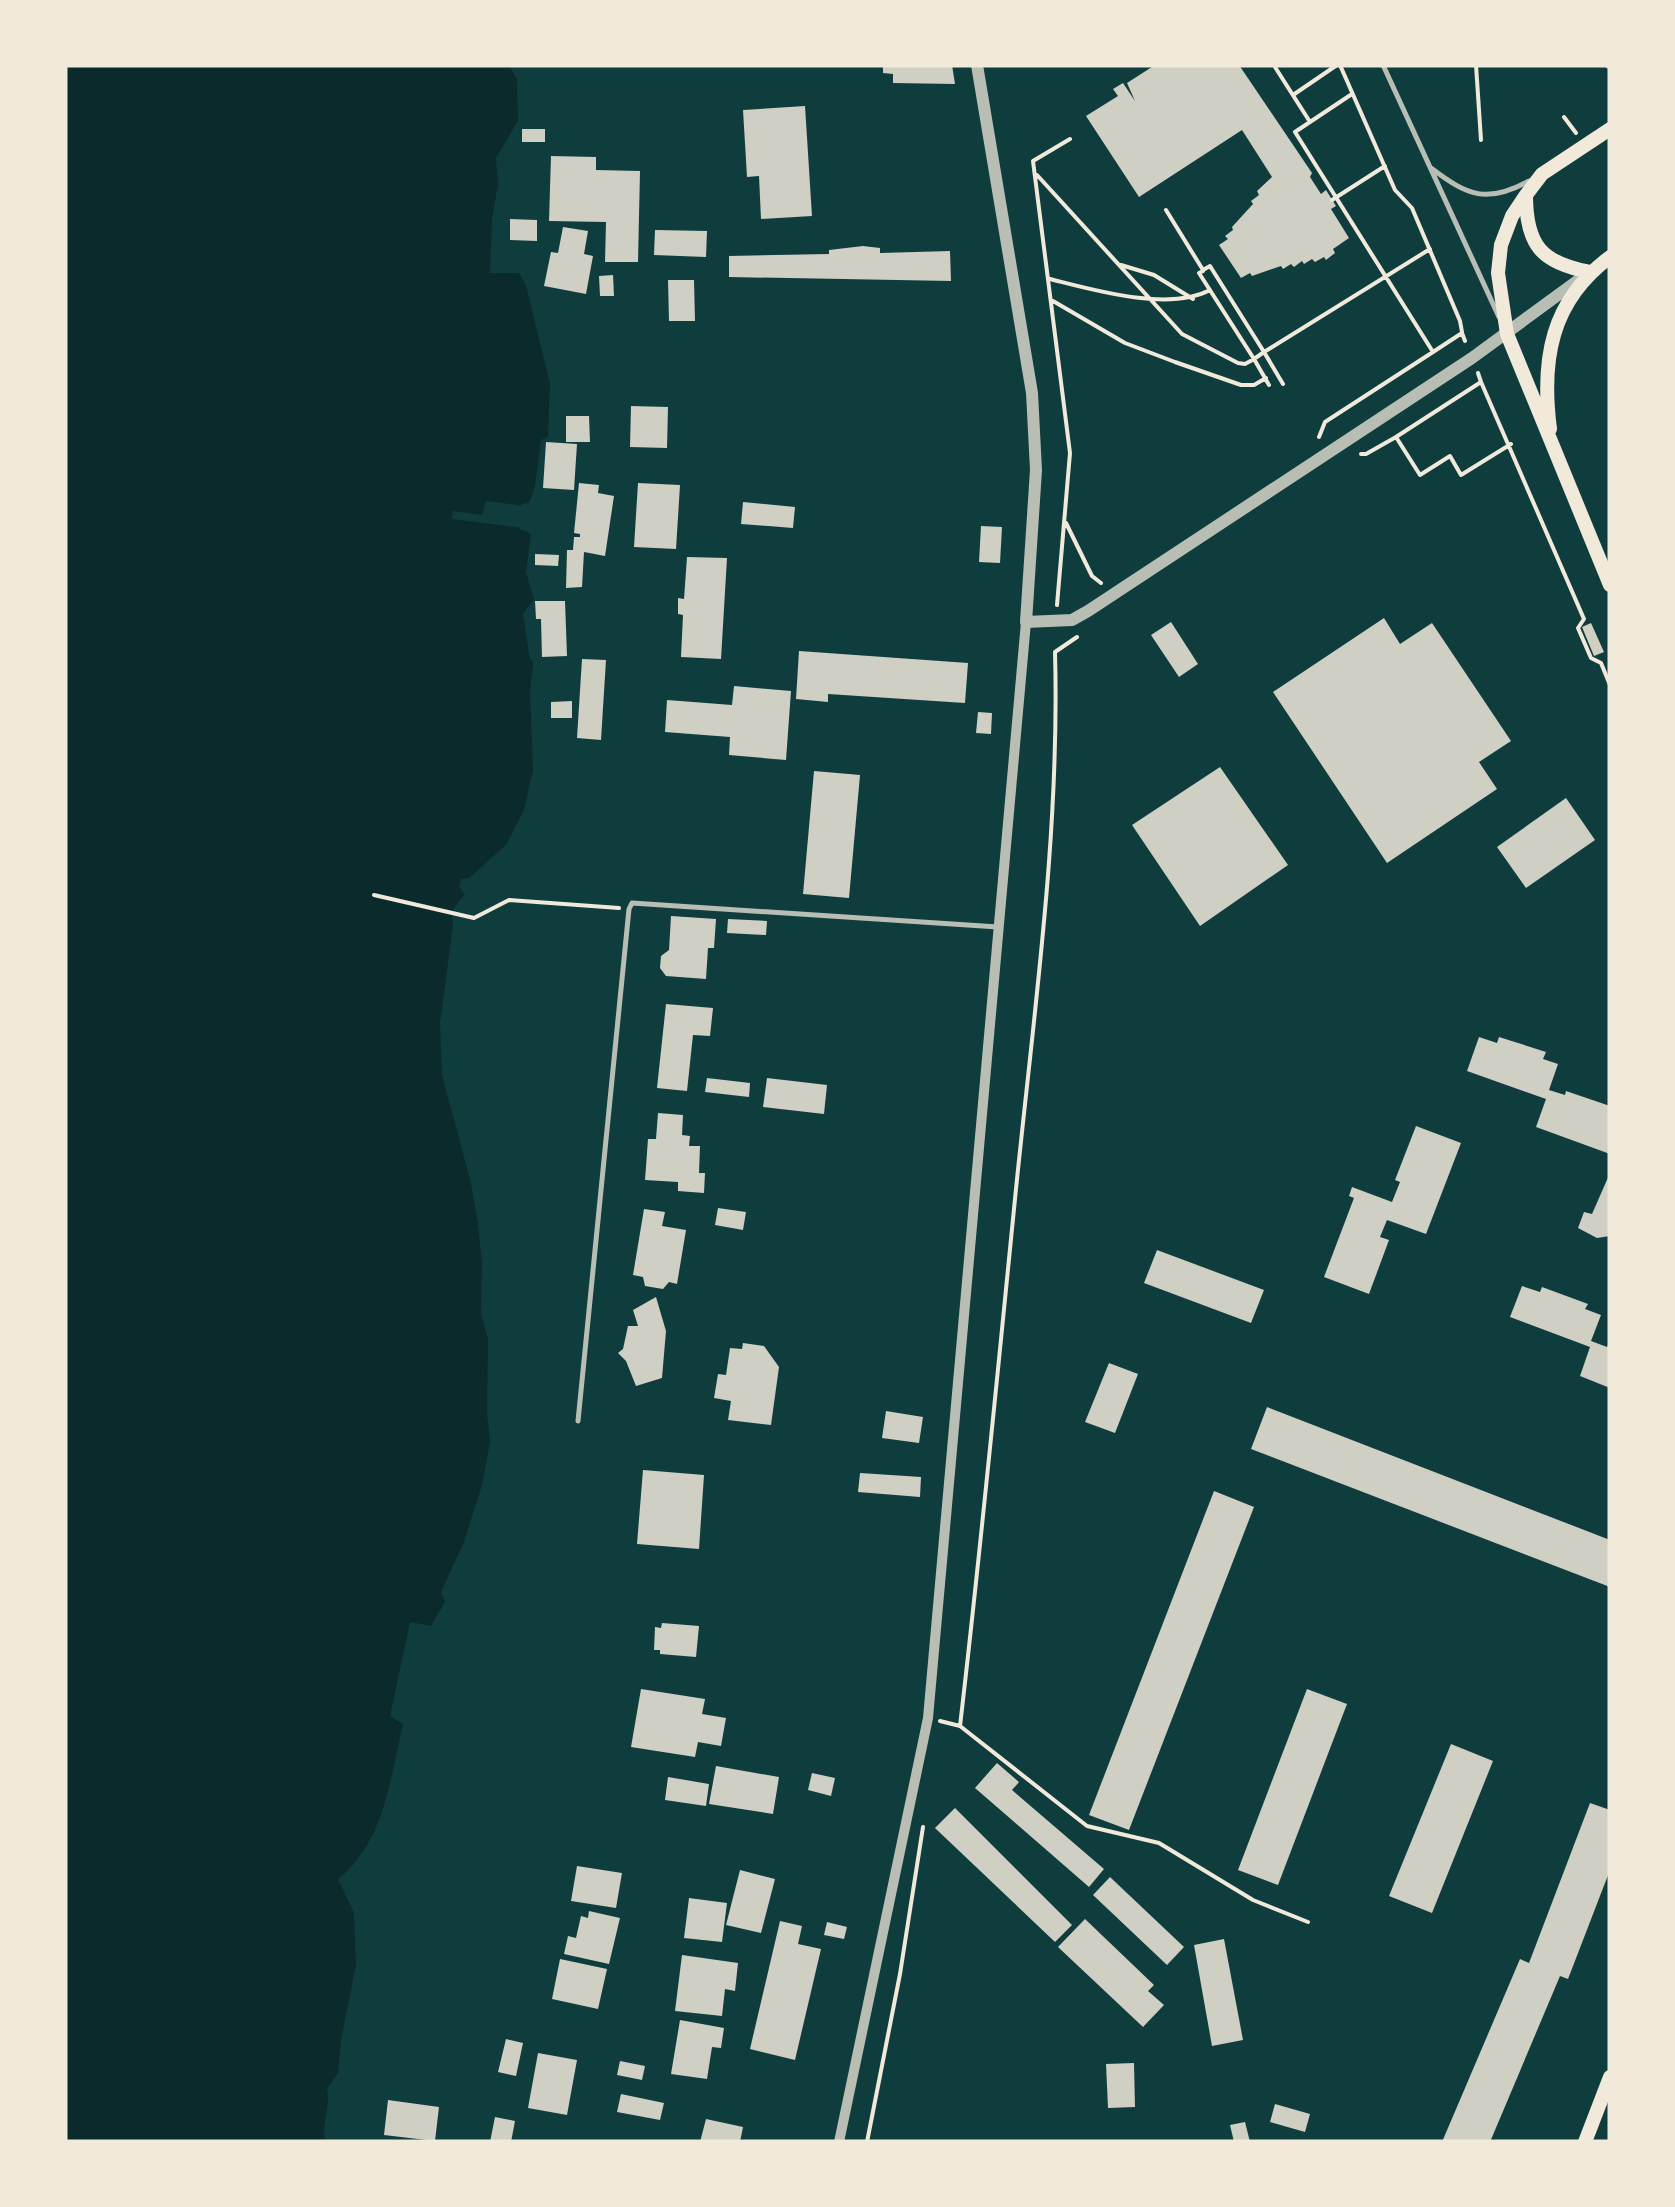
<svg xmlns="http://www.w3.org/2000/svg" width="1675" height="2207" viewBox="0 0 1675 2207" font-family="Georgia,serif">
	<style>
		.water { fill: #0a2a2b }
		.pier { fill: #0f3d3e }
		.building { fill: #cfcfc3 }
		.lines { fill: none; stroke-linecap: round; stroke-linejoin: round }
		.path { stroke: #f1e9da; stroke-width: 4 }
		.service { stroke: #b8beb3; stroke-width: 5 }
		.minor { stroke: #b8beb3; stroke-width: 10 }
		.tertiary { stroke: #b8beb3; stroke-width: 12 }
		.secondary { stroke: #f1e9da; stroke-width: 14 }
	</style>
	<rect width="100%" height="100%" fill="#0f3d3e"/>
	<!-- water -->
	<path class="water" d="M65,65H508L517,79L518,121L496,158L498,184L492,219L490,273H519L526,286L550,384L548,437L541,440L535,486L529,503L522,504L520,529L531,534L526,572L534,599L523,614L529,655L533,664L530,692L533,770L524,810L506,845L469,878L461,879L459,886L465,895C456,904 449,911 453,925L440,1023L442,1075L471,1183L478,1224L482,1263L481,1314L488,1339L487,1413L490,1442L482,1485L464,1542L441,1592L445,1602L431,1626L410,1622L390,1716L403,1724C390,1778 385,1842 338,1879L354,1913L356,1965L341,2040L338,2073L327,2089C331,2109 320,2124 326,2142H65Z"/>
	<!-- pier -->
	<path class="pier" d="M485,501L526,506L523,528L452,519L453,511L483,515Z"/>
	<!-- building -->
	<path class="building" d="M883,65H952L955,84L893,83V74L883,73Z
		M1155,65H1239L1312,173L1310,177L1321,194L1326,190L1336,206L1331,209L1349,238L1333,249L1335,253L1326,260L1324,257L1315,262L1312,259L1304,264L1302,261L1294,267L1291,264L1283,269L1281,266L1252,276L1250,273L1241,278L1219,245L1228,239L1225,236L1233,230L1232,227L1253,204L1251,201L1259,195L1257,191L1272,177L1242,130L1139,197L1086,116L1118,96L1113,89L1123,83L1135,101L1127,83Z
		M805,106L812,216L761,219L759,176L747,177L743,110Z
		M522,129H545V142H522Z
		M551,156L596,157V170L640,171L638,262H605L606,222L549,221Z
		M510,219L537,220V241L510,240Z
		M563,227L588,231L584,254L593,256L586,294L544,286L551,252L558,253Z
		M655,230L707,231L706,257L654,255Z
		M863,246L880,248V253L950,251L951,281L729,277V256L829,254V250Z
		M613,275L614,296H600L599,276Z
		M668,280H694L695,321H669Z
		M631,406L668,407L667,448L630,447Z
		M566,416H589L590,442H566Z
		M546,442L577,444L574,490L543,488Z
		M579,483L599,485L598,493L614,496L605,556L584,552L582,587L566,588L567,550H573L574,537H580V534L574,533Z
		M638,483L680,485L676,549L634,547Z
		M743,502L795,507L793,528L741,524Z
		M981,526L1002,527L1000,563L979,562Z
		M535,554L559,555L558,566L535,565Z
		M687,557L727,558L721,659L681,657L683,615L678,614V598L684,599Z
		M535,601H565L567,656L542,657L541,619H536Z
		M1384,618L1400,644L1432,623L1511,741L1479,762L1497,789L1387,863L1273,692Z
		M1171,622L1198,664L1179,677L1151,635Z
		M1591,623L1604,652L1594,656L1582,627Z
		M799,651L968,663L965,703L828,694V702L796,699Z
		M582,659L606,660L601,740L577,738Z
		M734,686L791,691L786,760L729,755L730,737L665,732L667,700L732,705Z
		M572,701V718H551V702Z
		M978,712L992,713L991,734L976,733Z
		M1220,767L1288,865L1200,926L1132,825Z
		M814,771L860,775L849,898L803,894Z
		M1566,798L1595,840L1526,888L1497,847Z
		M671,916L716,919L714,948H708L706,979L666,976L660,968L661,956L669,950Z
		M728,919L767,921L766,935L727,933Z
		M666,1004L713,1008L710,1036L693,1035L687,1091L657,1088Z
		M1479,1037L1497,1043L1499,1037L1546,1052L1543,1059L1558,1064L1549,1090L1565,1095L1566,1091L1610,1106V1154L1536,1127L1546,1099L1467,1071Z
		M707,1078L750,1083L749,1097L705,1092Z
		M767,1078L827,1085L824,1114L763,1107Z
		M658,1113L683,1115L682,1135L690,1136L689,1146H700L699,1173H705L704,1193L678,1191V1182L645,1180L648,1139H656Z
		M1416,1126L1461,1143L1426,1234L1387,1220L1380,1237L1389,1240L1369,1294L1324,1277L1354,1198L1349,1196L1352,1187L1392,1202L1400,1182L1395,1180Z
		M1610,1173V1236L1597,1238L1578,1228L1584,1212L1592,1214Z
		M718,1208L746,1212L743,1230L715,1225Z
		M644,1209L665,1212L662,1226L686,1230L677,1284L669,1282L663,1289L645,1286L643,1277L633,1275Z
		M1157,1250L1264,1290L1251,1323L1144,1283Z
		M1522,1286L1540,1292L1542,1287L1588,1304L1585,1309L1601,1315L1591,1341L1607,1347L1610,1341V1388L1580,1376L1590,1347L1510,1317Z
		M656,1297L666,1331L662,1378L636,1386L626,1361L618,1353L623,1349L628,1326H638L633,1310Z
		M743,1343L764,1346L779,1367L771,1425L728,1420L731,1401L714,1398L718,1374L726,1375L730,1348L742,1349Z
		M1109,1363L1138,1374L1115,1433L1085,1422Z
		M1267,1407L1610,1540V1587L1251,1449Z
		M886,1411L923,1417L919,1443L882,1438Z
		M643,1470L704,1475L699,1549L637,1544Z
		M860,1473L921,1477L920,1497L858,1492Z
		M1214,1491L1254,1507L1129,1830L1089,1815Z
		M662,1623L699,1626L696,1657L660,1654V1650H654L655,1627L661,1628Z
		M641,1689L705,1699L702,1714L726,1718L721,1746L698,1742L695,1757L631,1747Z
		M1307,1689L1347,1704L1278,1885L1238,1870Z
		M1451,1744L1493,1761L1432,1913L1389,1896Z
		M997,1763L1019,1782L1012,1790L1104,1869L1089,1887L975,1788Z
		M716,1766L779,1777L773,1814L709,1804Z
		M812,1773L835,1778L831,1796L808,1790Z
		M668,1777L709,1784L706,1806L665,1800Z
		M1590,1803L1610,1810V1870L1568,1979L1560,1976L1490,2142H1442L1520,1959L1529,1963Z
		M955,1808L1072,1925L1055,1942L935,1828Z
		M577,1866L622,1873L616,1908L571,1901Z
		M740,1870L775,1879L761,1933L726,1925Z
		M1110,1877L1184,1947L1167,1965L1093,1895Z
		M689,1898L727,1903L722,1942L684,1938Z
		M589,1911L620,1918L609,1964L564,1954L568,1936L576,1938L581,1916L588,1918Z
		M1085,1919L1154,1985L1148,1991L1164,2005L1143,2027L1058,1947Z
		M780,1921L802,1926L798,1944L821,1949L795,2060L750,2049Z
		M827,1922L847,1927L844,1939L824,1935Z
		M1224,1939L1243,2040L1212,2046L1194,1945Z
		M682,1955L738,1963L735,1991L725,1989L722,2016L675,2011Z
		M560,1959L607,1969L598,2009L552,1999Z
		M680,2020L724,2028L721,2048L712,2047L707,2079L671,2074Z
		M506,2039L523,2043L516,2076L498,2072Z
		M538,2053L577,2060L567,2115L528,2108Z
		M620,2061L645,2066L642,2080L617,2075Z
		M1134,2063L1135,2107L1108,2108L1106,2064Z
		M621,2094L664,2103L660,2120L617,2112Z
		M388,2100L439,2107L435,2141L384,2135Z
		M1275,2104L1310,2114L1305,2132L1270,2122Z
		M495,2117L515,2121L511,2142H490Z
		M706,2119L743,2127L740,2142H700Z
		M1245,2122L1250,2142H1234L1230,2125Z"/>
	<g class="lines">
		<!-- path -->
		<path class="path" d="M1340,65L1395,190L1412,208L1460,321L1462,332
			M1476,65L1481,140
			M1606,65L1610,68
			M1275,67L1310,122
			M1352,94L1295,132L1433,352L1462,333L1465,341
			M1293,95L1337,65
			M1564,117L1576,133
			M1037,175L1182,334L1238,363L1245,364L1254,359L1269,385
			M1332,200L1385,166
			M1166,210L1203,270L1210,266L1264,352L1430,249
			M1121,265L1154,275L1193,299
			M1203,271L1199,273L1254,359L1264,352L1283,384
			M1050,279C1094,290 1169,312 1210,290
			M1053,301L1125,343L1175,362L1241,385H1254L1266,378
			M1481,382L1584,619L1578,628L1591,658L1601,663L1610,685
			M1319,437L1325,422L1433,352
			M1396,437L1481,382L1478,373
			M1361,454H1366L1396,437L1420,475L1450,456L1461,475L1511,444
			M1066,523L1092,576L1101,583
			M1057,605L1070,453L1033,161L1070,139
			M374,895L474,918L509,900L619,908
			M940,1721L960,1726L1087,1826L1159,1843L1253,1900L1308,1922
			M960,1726C981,1547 998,1368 1016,1189C1034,1011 1060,831 1055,652L1077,637
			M867,2142L900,1974L923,1827"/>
		<!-- service -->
		<path class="service" d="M1383,65L1499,317
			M1431,168C1468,196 1487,204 1529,181
			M578,1421L629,909L632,903L998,927"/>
		<!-- minor -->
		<path class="minor" d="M839,2142L928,1718L1026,622"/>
		<!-- tertiary -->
		<path class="tertiary" d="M977,65L1032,393L1036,470L1026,622L1072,620L1088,611L1472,358L1584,276"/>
		<!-- secondary -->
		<path class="secondary" d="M1610,129L1542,174L1526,195L1512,216L1501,245L1498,273L1507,334L1610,585
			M1526,195C1526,246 1542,263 1590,272
			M1550,429C1541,359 1551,301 1610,257
			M1585,2142L1610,2077"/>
	</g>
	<!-- border -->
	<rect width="1675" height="2207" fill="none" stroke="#f1e9da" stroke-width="135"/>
</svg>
